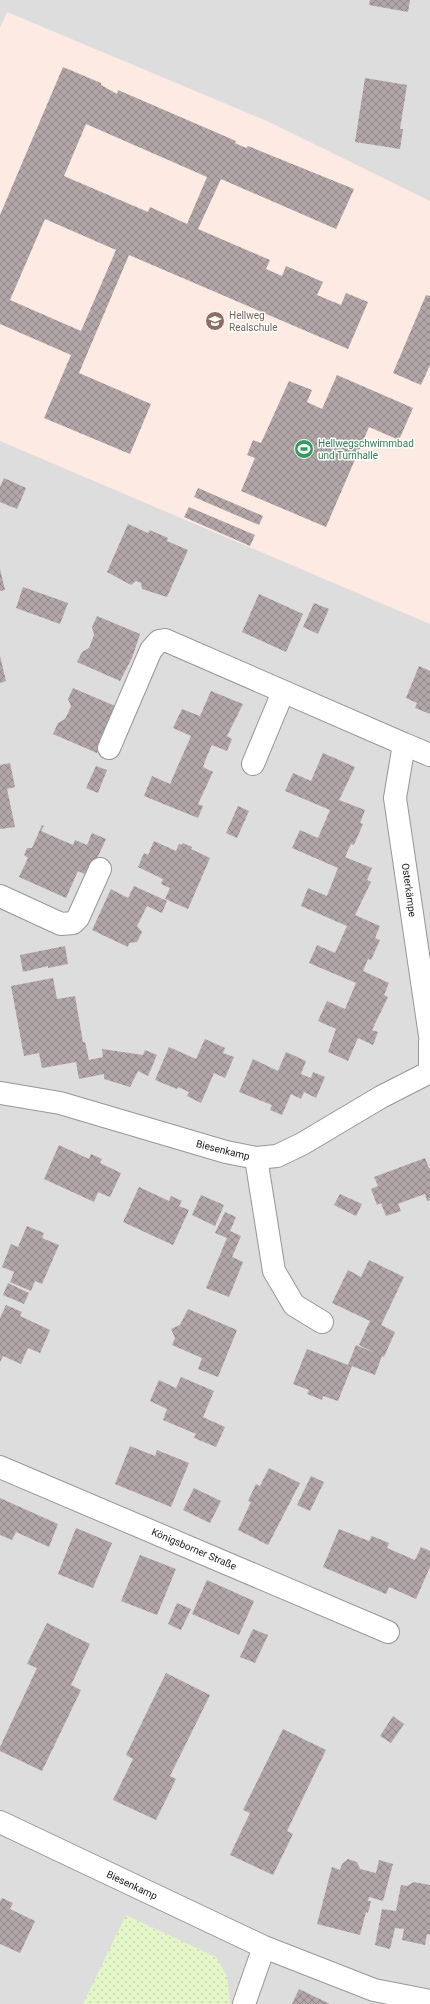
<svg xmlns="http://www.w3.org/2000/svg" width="430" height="2004" viewBox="0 0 430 2004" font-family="Roboto,sans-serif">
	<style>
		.residential { fill: #deddde }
		.education { fill: #fdebe3 }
		.park { fill: url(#park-dots) }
		.building { fill: url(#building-cross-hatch); fill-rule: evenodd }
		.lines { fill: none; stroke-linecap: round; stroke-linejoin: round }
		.minor-casing { stroke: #979797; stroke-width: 24 }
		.minor { stroke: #fff; stroke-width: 22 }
		.labels { text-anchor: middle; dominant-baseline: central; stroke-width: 3; stroke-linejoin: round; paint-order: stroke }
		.education-label { font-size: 10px; fill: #785e54; stroke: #fff; text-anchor: start }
		.leisure-label { font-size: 10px; fill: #27864d; stroke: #fff; text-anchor: start }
		.street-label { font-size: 10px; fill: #202020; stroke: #fff }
	</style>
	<defs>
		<pattern id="park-dots" width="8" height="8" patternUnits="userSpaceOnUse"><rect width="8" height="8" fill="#e4f6c8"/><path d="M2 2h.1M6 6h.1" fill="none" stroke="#c3d3ac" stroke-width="1.8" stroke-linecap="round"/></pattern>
		<pattern id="building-cross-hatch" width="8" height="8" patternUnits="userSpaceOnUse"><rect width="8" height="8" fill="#b2a6a9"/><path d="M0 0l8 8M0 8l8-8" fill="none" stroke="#908789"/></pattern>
	</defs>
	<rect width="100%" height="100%" fill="#f0e7e7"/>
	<!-- residential -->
	<path class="residential" d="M0,0H430V2004H0Z"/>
	<!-- education -->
	<path class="education" d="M7,12L267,121L430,201V624L0,441V28Z"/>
	<!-- park -->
	<path class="park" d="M126,1915L216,1957L227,1976L230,2004H83Z"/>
	<!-- building -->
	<path class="building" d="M370,0H410L408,12L369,5Z
		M63,67L101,83V85L117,94L118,90L236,141L235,143L246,148L248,146L354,189L336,229L221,179L198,229L270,260L266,269L282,276L286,266L323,282L317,295L341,305L346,293L368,302L348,349L129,255L79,373L151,404L130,454L44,418L71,355L0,324V215ZM86,124L207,177L187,224L150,207L148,212L64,176ZM45,219L116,250L81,331L10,300Z
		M365,78L407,85L400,129H403L400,149L355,142Z
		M426,295L430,296V365L421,385L393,373Z
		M337,375L413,408L399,440L369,427L326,527L241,491L255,458L247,455L253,440L261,443L289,381L312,390L307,402L322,409Z
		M4,478L26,488L17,509L0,502V487Z
		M198,488L263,516L259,525L194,497Z
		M189,507L255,535L250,546L184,517Z
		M128,524L148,533L150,530L168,538L167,541L188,550L167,597L142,589L141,583L136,581L131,585L107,572Z
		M0,569L5,590L0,591Z
		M23,587L68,603L60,624L16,608Z
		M259,594L303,614L286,652L242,632Z
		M314,603L329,609L318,634L303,627Z
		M97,616L140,634L132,658L120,681L77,662L82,652L89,648L94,635L92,627Z
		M0,656L6,681L0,683Z
		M419,666L430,671V714L415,708L417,703L406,698Z
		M73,688L115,706L97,753L53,734L58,723L65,719L68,713L71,706L68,699Z
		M211,691L243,704L227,736L232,739L227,751L212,745L207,756L203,767L213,772L198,804L203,806L198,818L144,796L152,776L170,784L191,736L173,728L182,709L200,716Z
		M323,753L355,767L339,800L365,810L360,823L363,824L354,845L351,844L345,857L372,868L367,880L371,882L355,915L380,926L375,938L380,940L371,960L368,959L363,971L389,983L384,995L388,997L372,1030L378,1032L373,1045L358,1038L348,1061L328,1052L336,1029L318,1021L327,1001L345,1009L356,983L309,963L317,945L335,953L347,926L301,906L308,888L327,896L338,868L292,848L300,830L318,838L330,810L285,791L293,773L311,781Z
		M10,763L15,787L7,789L15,827L0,829V765Z
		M96,766L107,770L98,793L86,788Z
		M238,806L249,811L237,838L226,833Z
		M42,825L44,826L41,831L73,845L75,840L87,845L92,833L106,839L89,876L78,871L66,898L19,877L28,858L24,855L27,848H32Z
		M154,841L176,851L179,844L181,845L183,843L192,847L191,849L210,858L188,909L165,899L170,888L161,884L163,879L138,867L144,853L148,855Z
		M134,886L167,901L162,913L147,906L137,926L142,932L137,942L129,943L128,947L92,930L111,889L128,898Z
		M65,946L68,964L48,968V966L23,972L20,955Z
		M53,978L57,999L75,996L83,1042H85L89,1060L103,1057L102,1049L143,1055L145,1050L157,1055L148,1076L138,1071L130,1087L104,1079V1074L79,1079L76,1062L42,1068L39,1053L24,1056L11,986Z
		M205,1039L225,1048L223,1053L234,1057L225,1078L214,1073L201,1103L187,1096L189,1092L178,1087L177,1089L155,1080L169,1047L196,1059Z
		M286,1052L306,1061L301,1074L311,1078L313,1072L325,1077L316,1098L304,1092L301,1099L291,1094L282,1115L270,1110L272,1105L239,1092L253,1059L278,1071Z
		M59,1145L89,1159L91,1154L102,1159L100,1163L121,1173L110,1197L98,1192L94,1202L44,1179Z
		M425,1158L429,1168L430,1167V1200L427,1201L425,1194L411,1199L398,1204L401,1211L386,1216L381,1203L377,1205L371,1189L378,1186L374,1177Z
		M139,1187L169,1201L171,1196L182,1201L179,1206L189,1210L173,1245L123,1222Z
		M340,1194L362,1204L356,1216L334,1205Z
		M201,1195L224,1205L215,1226L192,1215Z
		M225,1212L236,1217L230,1231L241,1236L232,1257L243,1262L229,1297L206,1288L227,1238L215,1233Z
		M27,1226L44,1233L42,1238L59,1245L42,1284L35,1281L31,1291L10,1282L14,1272L2,1267L11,1244L18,1247Z
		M369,1260L404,1277L381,1325L395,1332L384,1357L382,1356L375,1375L352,1366L338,1401L323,1396L322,1400L307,1394L309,1390L293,1384L307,1349L348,1365L356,1345L375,1353L359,1345L370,1321L332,1303L348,1270L361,1277Z
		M8,1283L29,1293L24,1304L3,1295Z
		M6,1305L22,1312L20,1316L50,1330L40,1353L28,1348L21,1364L3,1356L0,1362V1318Z
		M188,1309L237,1330L218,1377L198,1369L202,1358L172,1345L175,1338L171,1329L180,1325Z
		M181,1377L214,1391L203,1417L225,1427L216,1447L194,1438L196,1434L163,1420L167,1409L150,1401L159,1380L176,1388Z
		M130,1446L155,1456L157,1450L189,1463L171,1507L115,1484Z
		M269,1468L300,1483L268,1545L238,1530L251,1502L248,1501L256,1484L260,1486Z
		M311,1476L324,1482L310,1511L297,1505Z
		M194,1488L221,1501L210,1523L183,1510Z
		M0,1498L58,1524L49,1547L16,1532L12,1540L0,1535Z
		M76,1528L112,1543L93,1588L58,1574Z
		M339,1529L369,1541L372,1536L389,1543L387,1548L415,1560L421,1547L430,1551V1567L416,1599L389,1587L386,1594L323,1567Z
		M140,1555L176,1569L157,1615L121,1601Z
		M207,1580L254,1601L239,1635L192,1614Z
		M177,1603L191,1609L181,1630L168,1624Z
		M47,1623L90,1644L71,1685L81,1690L42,1771L0,1751V1747L37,1668L27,1664Z
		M253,1629L268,1635L255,1663L240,1657Z
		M166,1673L210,1695L170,1776L176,1779L156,1820L113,1800L133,1759L126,1755Z
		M393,1716L404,1724L391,1743L380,1736Z
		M283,1729L326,1750L287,1831L293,1834L273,1875L230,1855L250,1813L243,1810Z
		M348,1859L357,1862L360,1869L376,1873L379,1860L393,1864L383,1901L369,1897L368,1901H371L368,1913L366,1912L360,1935L317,1924L332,1867L340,1870L342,1864Z
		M414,1882L430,1885V1935L427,1934L425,1945L402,1940L404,1929L395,1928L390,1949L375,1945L382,1909L396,1911L401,1885L407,1886Z
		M2,1898L13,1903L10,1909L35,1921L20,1953L0,1944V1901Z
		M299,1989L330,2004H292Z"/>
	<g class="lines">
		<defs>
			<path id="minor" d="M404,744L430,755
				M109,748L151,650L159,641L165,640L404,744L395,798L430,1036
				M253,764L283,692
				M0,896L61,924L73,923L78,918L100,869
				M430,1072V1042
				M1,1093L60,1103L226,1152L256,1158L277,1156L302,1144L381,1097L430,1072
				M256,1158L274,1271L294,1305L322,1322
				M0,1467L388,1632
				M0,1822L264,1947L374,1990L430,2001
				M244,2004L264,1947"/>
		</defs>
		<!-- minor casing -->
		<use href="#minor" class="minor-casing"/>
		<!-- minor -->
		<use href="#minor" class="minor"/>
	</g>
	<!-- icons -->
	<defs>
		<symbol id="school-disc" viewBox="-11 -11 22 22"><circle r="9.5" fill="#8d6e63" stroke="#fff"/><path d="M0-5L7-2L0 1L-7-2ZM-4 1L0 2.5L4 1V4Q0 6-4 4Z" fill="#fff"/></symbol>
		<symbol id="stadium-disc" viewBox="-11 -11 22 22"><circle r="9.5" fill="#2e9e5b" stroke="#fff"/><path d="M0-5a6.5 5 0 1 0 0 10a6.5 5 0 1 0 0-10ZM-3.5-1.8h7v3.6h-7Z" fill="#fff"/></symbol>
	</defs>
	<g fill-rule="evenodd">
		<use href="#school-disc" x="204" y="310" width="22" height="22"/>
		<use href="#stadium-disc" x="293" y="438" width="22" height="22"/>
	</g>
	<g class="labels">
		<!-- education labels -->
		<g class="education-label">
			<text x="229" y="315">Hellweg<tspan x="229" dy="12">Realschule</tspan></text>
		</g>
		<!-- leisure labels -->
		<g class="leisure-label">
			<text x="318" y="443">Hellwegschwimmbad<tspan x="318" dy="12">und Turnhalle</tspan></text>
		</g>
		<!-- street labels -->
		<g class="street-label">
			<text transform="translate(409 890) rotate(82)">Osterkämpe</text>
			<text transform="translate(223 1150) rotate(14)">Biesenkamp</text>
			<text transform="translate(194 1549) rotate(23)">Königsborner Straße</text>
			<text transform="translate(132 1885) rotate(25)">Biesenkamp</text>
		</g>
	</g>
</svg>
